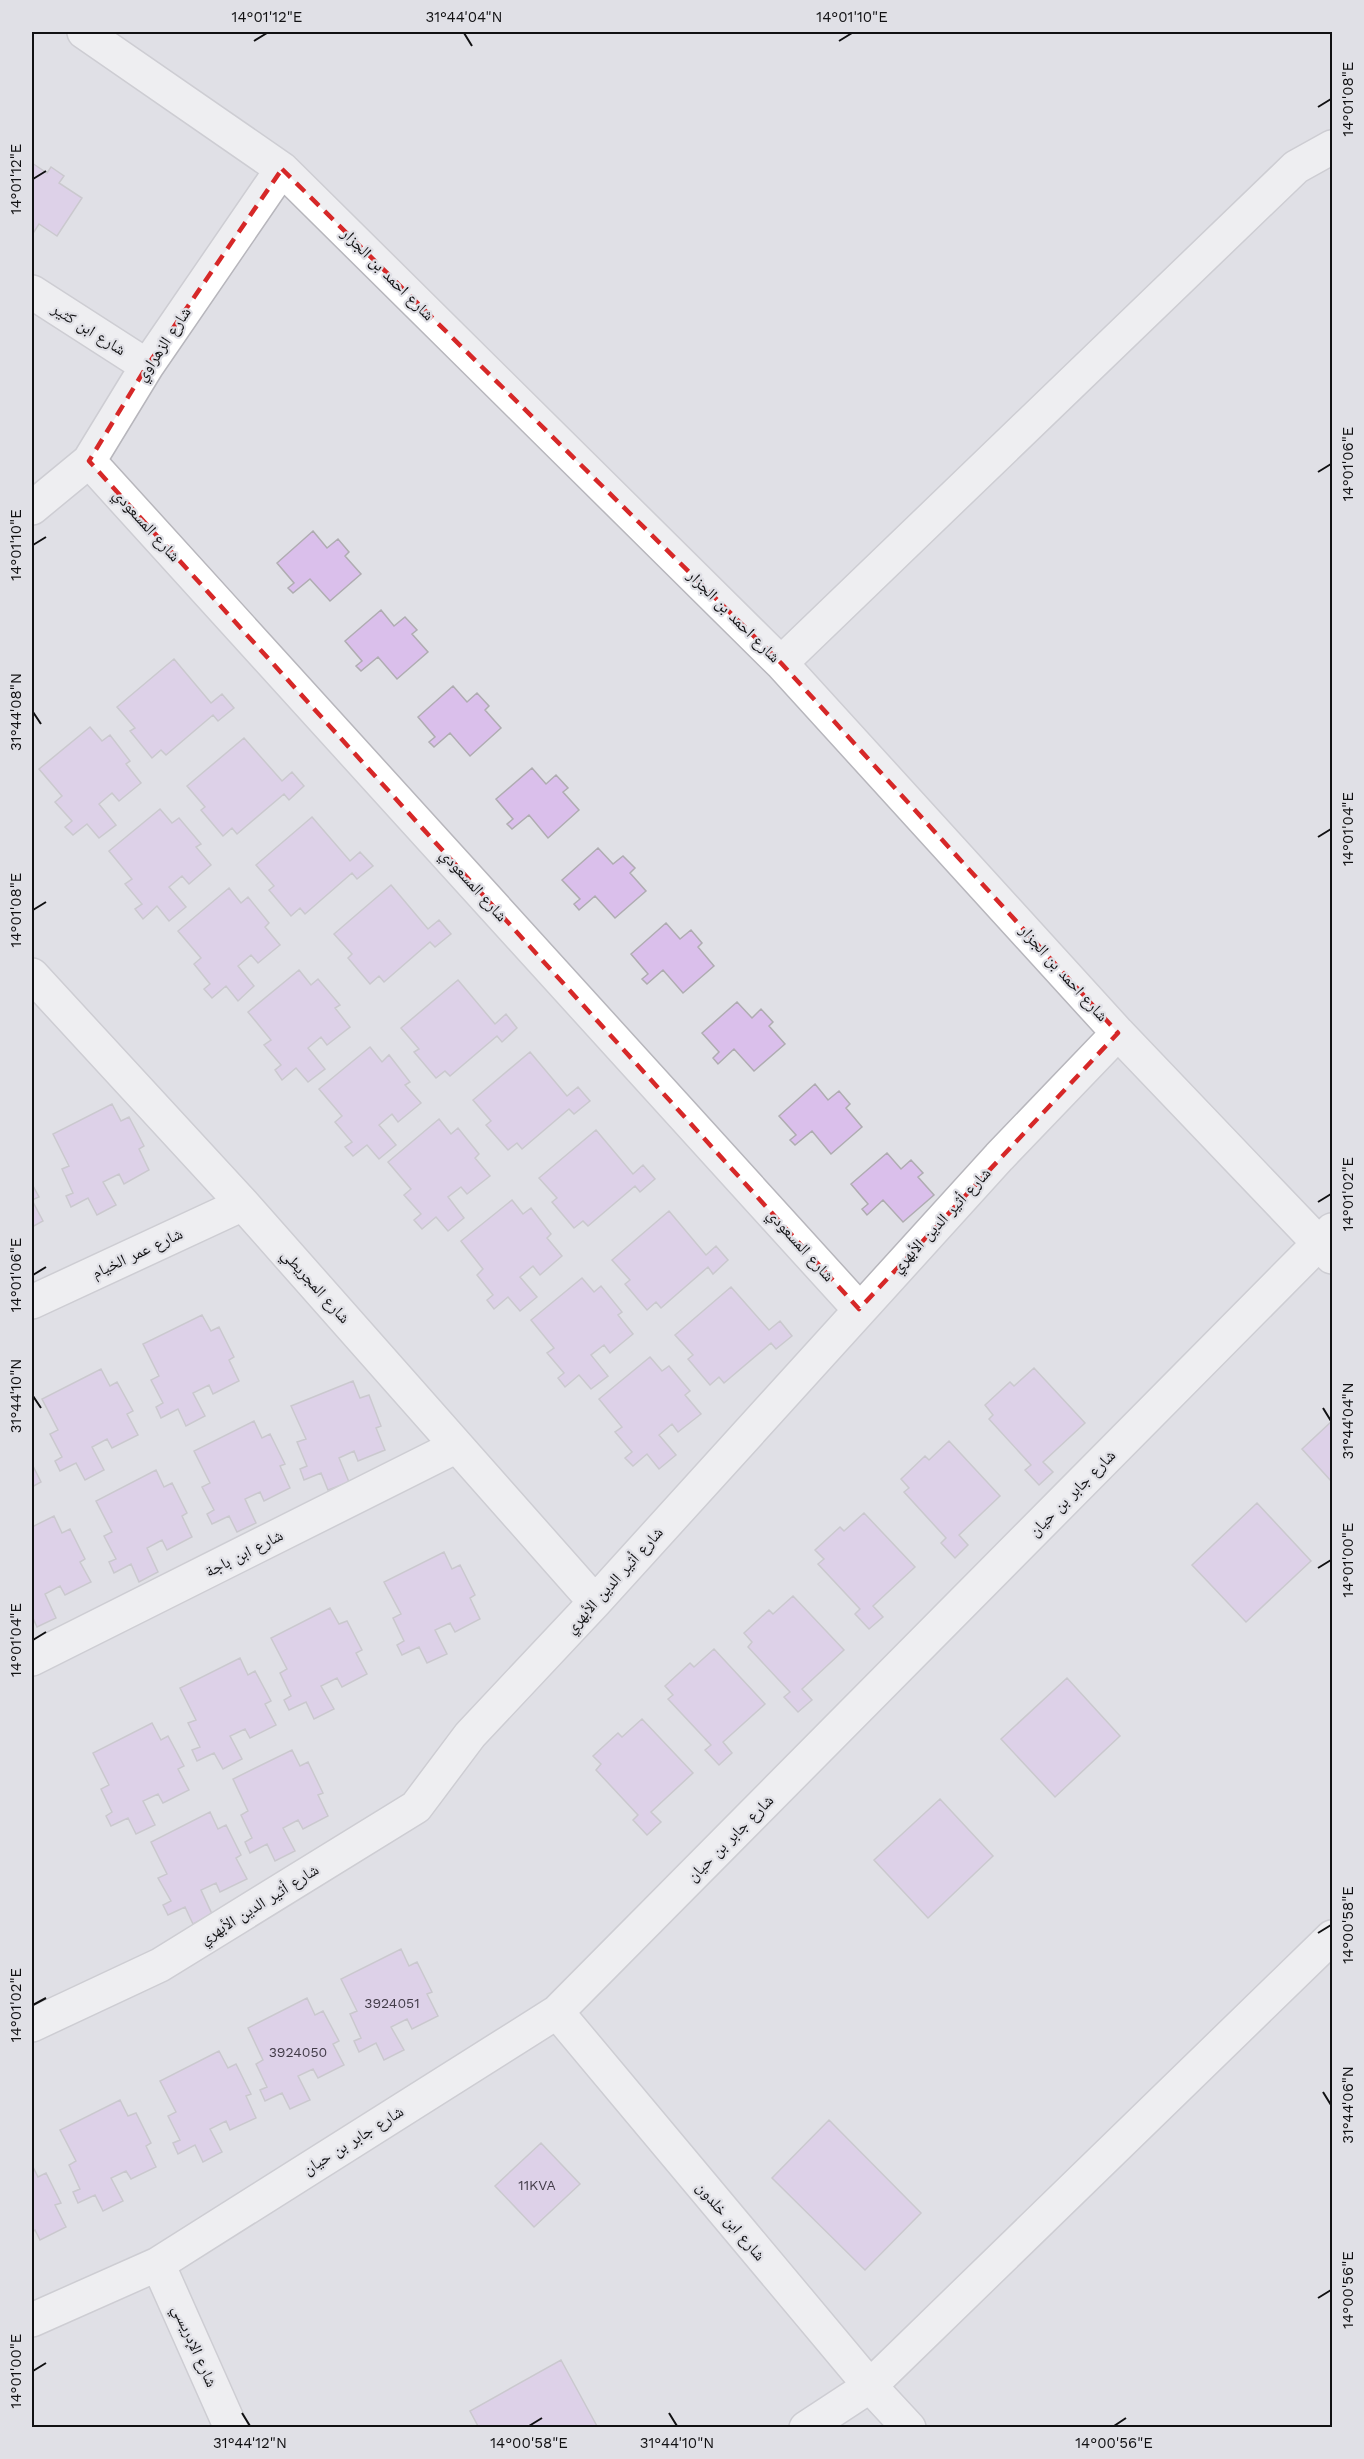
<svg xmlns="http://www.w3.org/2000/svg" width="1364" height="2459" viewBox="0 0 1364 2459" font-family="'Work Sans','Noto Naskh Arabic',sans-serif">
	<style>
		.building { fill: #dabfeb; stroke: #afacb1; stroke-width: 1.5 }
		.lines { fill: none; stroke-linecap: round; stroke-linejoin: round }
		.street-casing { stroke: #b7b6bc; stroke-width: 36 }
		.street { stroke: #fff; stroke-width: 33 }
		.marked { fill: none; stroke: #d62828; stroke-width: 4.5; stroke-dasharray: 12 8; stroke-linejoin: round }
		.ticks { fill: none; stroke: #111113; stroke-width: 2 }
		.labels { text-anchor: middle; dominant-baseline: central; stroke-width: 4.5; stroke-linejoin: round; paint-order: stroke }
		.number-label { font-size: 14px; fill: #433c49 }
		.street-label { font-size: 16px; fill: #111113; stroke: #e0e0e6 }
		.neatline { fill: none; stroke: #111113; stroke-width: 2 }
		.ticks-label { font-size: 15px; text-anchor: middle; fill: #111113 }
	</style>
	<rect width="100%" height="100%" fill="#e0e0e6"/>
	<!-- building -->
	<path class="building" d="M32,163L47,173L51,167L64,176L59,183L82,198L57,236L39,224L32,235Z
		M313,531L327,548L338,539L349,552L345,556L361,574L330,601L310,579L293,593L288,588L294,583L277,563Z
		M381,610L394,626L405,617L417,630L412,634L428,652L397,679L378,657L361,671L356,666L362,661L345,641Z
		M174,659L211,703L222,694L234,708L218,721L213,715L166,755L161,750L152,758L130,731L135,728L117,707Z
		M453,686L467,702L477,693L489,706L485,710L501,728L470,756L450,733L434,747L429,742L435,737L418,717Z
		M90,727L102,741L110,735L130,761L126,764L141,783L119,801L112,793L99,804L116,825L99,838L87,824L73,835L65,827L72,821L55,802L62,796L39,769Z
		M244,738L282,781L292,772L304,786L289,800L284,794L237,834L232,828L223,836L201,810L205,807L187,786Z
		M532,768L546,784L556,775L568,788L563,792L579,810L548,838L529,815L512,829L507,824L513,819L496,799Z
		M160,809L172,823L179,818L201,844L196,847L211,865L189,884L182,876L169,887L186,907L169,921L157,906L143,919L135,909L142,904L125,884L132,879L109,851Z
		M312,817L350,861L360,852L373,866L357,879L352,873L305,914L300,908L291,916L269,890L274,886L256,865Z
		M598,848L613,864L623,856L635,868L630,873L646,891L615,918L595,896L579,910L574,904L580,899L562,880Z
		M391,885L428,929L439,920L451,934L435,947L430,942L384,982L379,976L370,984L348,958L352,954L334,934Z
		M229,888L241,903L248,897L269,923L265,927L280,945L258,963L251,955L238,966L254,986L238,1001L226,986L212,998L204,989L210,984L194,964L201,958L178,931Z
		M666,923L680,939L691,930L702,943L698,947L714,966L683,993L663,970L647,984L642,979L648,974L631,954Z
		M299,970L311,985L318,979L340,1005L335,1008L350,1027L327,1045L321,1037L308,1048L325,1069L308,1082L296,1068L282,1080L275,1070L281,1065L264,1045L271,1040L248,1012Z
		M458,980L495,1024L506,1014L517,1028L502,1042L497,1036L450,1076L445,1071L436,1078L414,1052L419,1049L401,1028Z
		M737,1002L752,1018L761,1009L773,1022L769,1026L785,1044L754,1071L734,1049L718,1064L713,1058L719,1052L702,1033Z
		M370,1047L382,1062L389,1055L410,1082L405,1085L421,1103L398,1122L392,1114L379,1125L396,1145L379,1159L367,1145L353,1156L345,1147L352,1142L335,1122L342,1116L319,1089Z
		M530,1052L567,1096L578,1087L590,1101L574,1114L569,1109L522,1149L517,1143L508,1150L486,1125L491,1121L473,1100Z
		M815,1084L828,1100L839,1091L850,1104L846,1108L862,1127L831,1154L812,1131L795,1145L790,1140L796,1135L779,1116Z
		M112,1104L121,1121L129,1117L144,1146L139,1149L149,1170L124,1184L119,1174L103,1182L116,1205L97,1215L88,1198L71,1207L66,1196L73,1193L62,1169L69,1166L53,1134Z
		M439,1119L451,1134L458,1128L479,1154L475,1158L490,1176L467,1194L461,1187L448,1197L464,1218L448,1231L436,1217L422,1229L414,1220L421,1214L404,1195L411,1189L388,1162Z
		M596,1130L633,1174L643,1165L655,1179L640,1192L635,1186L588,1226L583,1221L574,1228L552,1202L557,1198L539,1178Z
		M887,1153L901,1169L911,1160L923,1173L918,1177L934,1195L903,1222L883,1200L867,1215L862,1209L868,1204L851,1184Z
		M32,1184L39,1197L32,1200L43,1221L32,1227Z
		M512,1200L523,1214L531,1208L551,1234L547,1238L562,1256L540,1275L533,1266L520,1277L537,1297L520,1311L508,1297L494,1309L487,1300L493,1295L477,1275L483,1269L461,1241Z
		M669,1211L706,1255L716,1246L728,1260L713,1274L708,1267L661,1308L656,1302L647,1310L625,1284L630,1280L612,1260Z
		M582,1278L594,1292L601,1286L622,1312L618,1315L633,1334L610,1353L604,1345L591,1355L608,1376L591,1389L579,1375L565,1387L558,1378L564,1373L547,1353L554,1348L531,1320Z
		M731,1287L769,1330L780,1321L792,1336L776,1349L771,1343L724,1383L719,1377L710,1385L688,1359L693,1355L675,1335Z
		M202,1315L211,1331L219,1327L234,1357L229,1360L239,1381L213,1394L209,1385L193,1393L205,1416L186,1426L178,1409L161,1418L156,1407L163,1403L151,1380L159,1376L143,1344Z
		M650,1357L662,1371L669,1366L690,1391L685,1395L701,1414L678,1432L672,1424L659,1435L676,1455L659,1469L647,1454L633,1466L625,1458L632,1452L615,1432L622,1427L599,1399Z
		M1034,1368L1085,1423L1043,1462L1053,1472L1039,1485L1025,1470L1031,1465L989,1419L993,1415L985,1405L1010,1382L1014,1386Z
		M101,1369L110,1386L117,1382L133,1411L127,1414L138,1435L112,1448L107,1439L92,1447L104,1470L85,1480L76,1463L60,1471L55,1461L62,1457L50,1434L58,1430L42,1399Z
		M353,1381L360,1398L369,1395L381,1426L376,1428L385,1450L358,1461L354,1451L339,1458L349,1482L328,1490L321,1473L304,1480L300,1469L307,1466L297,1442L306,1439L291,1406Z
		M254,1421L262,1438L270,1434L285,1464L280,1466L290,1488L264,1501L260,1492L245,1499L256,1523L237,1532L229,1516L212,1524L207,1514L214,1510L202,1487L210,1483L194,1451Z
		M1332,1421V1482L1302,1449Z
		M949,1441L1000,1496L959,1535L968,1545L955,1558L941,1543L946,1538L904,1492L909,1488L901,1479L925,1456L929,1460Z
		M32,1464L41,1482L32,1487Z
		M156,1470L164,1487L172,1483L187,1513L182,1516L192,1537L167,1550L162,1540L147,1548L158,1572L139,1582L131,1564L114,1573L109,1562L116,1559L104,1536L112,1532L96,1501Z
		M1257,1503L1311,1561L1246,1622L1192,1565Z
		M864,1513L915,1567L873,1606L883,1617L869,1629L855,1614L860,1609L818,1564L824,1559L815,1550L840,1527L844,1531Z
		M54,1516L62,1533L70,1529L85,1559L80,1562L91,1582L65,1595L60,1586L45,1594L56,1618L37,1627L32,1616V1527Z
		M444,1552L452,1569L460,1565L475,1595L470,1598L480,1619L455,1632L450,1623L435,1630L447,1654L427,1663L419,1647L402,1655L397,1645L404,1641L393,1618L401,1614L384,1582Z
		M793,1596L844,1650L802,1689L812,1700L798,1712L784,1697L790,1692L748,1647L752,1642L744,1633L769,1610L773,1614Z
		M330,1608L339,1624L347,1621L362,1650L356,1653L367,1674L342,1687L337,1678L321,1686L334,1709L314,1719L306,1702L289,1710L284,1700L291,1696L280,1673L287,1669L271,1638Z
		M714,1649L765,1704L723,1742L732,1753L719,1765L705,1750L711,1745L668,1699L673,1695L665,1686L690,1663L694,1667Z
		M240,1658L248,1675L255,1671L271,1701L265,1704L276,1725L250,1738L245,1729L230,1736L242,1759L223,1769L214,1753L197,1761L192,1750L200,1747L188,1723L196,1720L180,1688Z
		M1067,1678L1120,1736L1055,1797L1001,1739Z
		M642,1719L693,1773L651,1812L661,1822L647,1835L633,1820L638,1815L596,1770L601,1764L593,1756L618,1733L622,1737Z
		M152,1723L161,1740L168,1736L184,1766L178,1769L189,1790L163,1803L158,1794L143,1801L155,1825L136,1834L128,1818L111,1826L106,1816L112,1812L101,1789L109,1785L93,1753Z
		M292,1750L300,1766L308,1762L323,1793L318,1795L328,1816L303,1829L298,1820L283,1828L295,1851L275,1861L267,1844L250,1853L245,1842L252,1838L241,1815L248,1811L233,1779Z
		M940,1799L993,1856L928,1918L874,1860Z
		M210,1812L218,1829L226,1825L241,1855L236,1858L247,1879L220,1892L216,1883L201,1890L212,1914L193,1924L185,1907L168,1915L163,1905L171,1901L158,1878L167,1874L151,1842Z
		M401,1949L409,1966L417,1962L432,1992L427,1994L438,2016L412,2029L407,2019L391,2027L404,2050L384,2060L376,2043L359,2052L354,2041L361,2038L350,2014L357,2011L341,1979Z
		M307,1998L315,2015L323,2011L339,2041L333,2044L344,2065L318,2078L313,2069L298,2076L310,2100L290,2109L282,2093L265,2101L260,2090L267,2087L256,2064L263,2060L248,2028Z
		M219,2051L228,2068L236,2064L251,2094L246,2096L256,2118L230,2130L226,2121L210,2129L222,2152L203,2162L195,2145L178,2154L173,2143L180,2140L168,2116L176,2112L160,2081Z
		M120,2100L128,2116L136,2113L151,2143L146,2146L156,2167L131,2179L126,2171L111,2178L123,2201L103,2211L95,2195L78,2203L73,2192L80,2189L69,2165L76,2161L60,2130Z
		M829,2120L921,2213L865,2270L772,2178Z
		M541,2143L580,2184L534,2227L495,2186Z
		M32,2165L38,2177L46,2173L61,2203L55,2205L66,2227L40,2240L35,2230L32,2232Z
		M561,2360L598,2428H479L470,2411Z"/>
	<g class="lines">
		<defs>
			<path id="street" d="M84,32L282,169L781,663L1118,1033L1332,1257
				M32,292L147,366
				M89,461L859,1309
				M32,508L89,461L147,366L282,169
				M781,663L1296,167L1332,147
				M32,975L243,1204L595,1602
				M32,1302L243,1204
				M32,1659L457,1446
				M557,2012L870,2386L909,2428
				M32,2025L160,1965L416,1807L470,1735L595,1602L999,1157L1118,1033
				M158,2264L231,2428
				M32,2320L158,2264L557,2012L1332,1230
				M806,2428L870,2386L1332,1937"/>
		</defs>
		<!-- street casing -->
		<use href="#street" class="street-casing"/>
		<!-- street -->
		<use href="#street" class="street"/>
	</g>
	<!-- marked area -->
	<path d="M0 0H1364V2459H0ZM282,169L781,663L1118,1033L859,1309L89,461L147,366Z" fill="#e0e0e6" fill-opacity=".55" fill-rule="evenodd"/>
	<path class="marked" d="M282,169L781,663L1118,1033L859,1309L89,461L147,366Z"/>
	<!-- ticks -->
	<path class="ticks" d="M464,33L472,46M254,41L267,33M839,41L852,33M1318,107L1331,99M33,179L46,171M1318,472L1331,464M33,545L46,537M33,712L41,724M1318,837L1331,829M33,910L46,902M1318,1202L1331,1194M33,1275L46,1267M33,1396L41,1408M1323,1408L1331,1421M1318,1568L1331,1560M33,1640L46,1632M1318,1933L1331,1925M33,2005L46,1998M1323,2092L1331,2105M1318,2298L1331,2290M33,2371L46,2363M242,2413L250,2426M669,2413L677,2426M529,2426L542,2418M1114,2426L1126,2418"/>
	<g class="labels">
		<!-- number labels -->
		<g class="number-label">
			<text x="392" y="2003">3924051</text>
			<text x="298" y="2052">3924050</text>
			<text x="537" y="2185">11KVA</text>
		</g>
		<!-- street labels -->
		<g class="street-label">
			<text transform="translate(388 274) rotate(45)">شارع احمد بن الجزار</text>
			<text transform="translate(89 329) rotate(32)">شارع ابن كثير</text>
			<text transform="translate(163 344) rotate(-56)">شارع الزهراوي</text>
			<text transform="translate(147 525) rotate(48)">شارع المسعودي</text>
			<text transform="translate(734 616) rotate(45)">شارع احمد بن الجزار</text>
			<text transform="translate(474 885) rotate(48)">شارع المسعودي</text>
			<text transform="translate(1064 973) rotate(48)">شارع احمد بن الجزار</text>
			<text transform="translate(941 1220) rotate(-47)">شارع أثير الدين الأبهري</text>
			<text transform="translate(801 1245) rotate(48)">شارع المسعودي</text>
			<text transform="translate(137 1253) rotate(-25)">شارع عمر الخيام</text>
			<text transform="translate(316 1286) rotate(48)">شارع المجريطي</text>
			<text transform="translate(1072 1493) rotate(-45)">شارع جابر بن حيان</text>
			<text transform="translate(244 1553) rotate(-27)">شارع ابن باجة</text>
			<text transform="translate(614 1580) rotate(-48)">شارع أثير الدين الأبهري</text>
			<text transform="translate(730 1838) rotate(-45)">شارع جابر بن حيان</text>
			<text transform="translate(259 1904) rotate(-32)">شارع أثير الدين الأبهري</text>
			<text transform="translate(353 2140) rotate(-32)">شارع جابر بن حيان</text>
			<text transform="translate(731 2221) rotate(50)">شارع ابن خلدون</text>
			<text transform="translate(195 2346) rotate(66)">شارع الإدريسي</text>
		</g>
	</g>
	<!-- border -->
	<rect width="1364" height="2459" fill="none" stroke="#e0e0e6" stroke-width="66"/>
	<rect x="33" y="33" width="1298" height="2393" class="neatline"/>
	<g class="ticks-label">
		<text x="267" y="22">14°01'12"E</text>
		<text x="464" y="22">31°44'04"N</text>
		<text x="852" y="22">14°01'10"E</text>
		<text transform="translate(1348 99) rotate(-90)" y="5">14°01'08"E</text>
		<text transform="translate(16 179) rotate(-90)" y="5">14°01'12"E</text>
		<text transform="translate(1348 464) rotate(-90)" y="5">14°01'06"E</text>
		<text transform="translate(16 545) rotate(-90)" y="5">14°01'10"E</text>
		<text transform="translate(16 712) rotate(-90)" y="5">31°44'08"N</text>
		<text transform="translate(1348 829) rotate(-90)" y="5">14°01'04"E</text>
		<text transform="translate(16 910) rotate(-90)" y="5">14°01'08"E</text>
		<text transform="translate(1348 1194) rotate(-90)" y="5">14°01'02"E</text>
		<text transform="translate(16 1275) rotate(-90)" y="5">14°01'06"E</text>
		<text transform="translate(16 1396) rotate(-90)" y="5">31°44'10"N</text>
		<text transform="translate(1348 1421) rotate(-90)" y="5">31°44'04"N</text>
		<text transform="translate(1348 1560) rotate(-90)" y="5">14°01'00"E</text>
		<text transform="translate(16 1640) rotate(-90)" y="5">14°01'04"E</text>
		<text transform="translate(1348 1925) rotate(-90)" y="5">14°00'58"E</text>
		<text transform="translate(16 2005) rotate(-90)" y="5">14°01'02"E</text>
		<text transform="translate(1348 2105) rotate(-90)" y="5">31°44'06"N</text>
		<text transform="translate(1348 2290) rotate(-90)" y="5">14°00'56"E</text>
		<text transform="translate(16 2371) rotate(-90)" y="5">14°01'00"E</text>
		<text x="250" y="2448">31°44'12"N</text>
		<text x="529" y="2448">14°00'58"E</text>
		<text x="677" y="2448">31°44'10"N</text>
		<text x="1114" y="2448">14°00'56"E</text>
	</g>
</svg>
